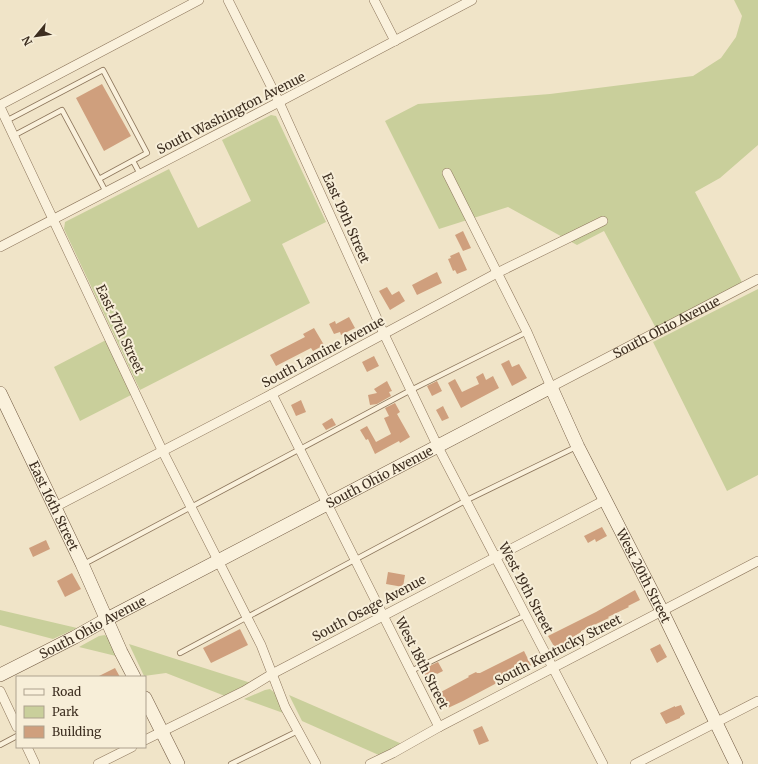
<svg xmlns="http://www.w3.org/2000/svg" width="758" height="764" viewBox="0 0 758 764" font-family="Merriweather,serif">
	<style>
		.green { fill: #c9cf9b }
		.building { fill: #cf9f7d }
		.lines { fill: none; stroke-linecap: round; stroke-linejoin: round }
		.lane-casing { stroke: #8d765c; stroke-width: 6 }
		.street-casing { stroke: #8d765c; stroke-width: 10 }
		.secondary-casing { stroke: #6f573f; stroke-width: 14 }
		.lane { stroke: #faf1dc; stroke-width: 4.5 }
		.street { stroke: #faf1dc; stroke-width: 9 }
		.secondary { stroke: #faf1dc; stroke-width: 13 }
		.labels { text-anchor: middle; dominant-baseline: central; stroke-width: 4; stroke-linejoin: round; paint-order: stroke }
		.street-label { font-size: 13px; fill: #3d2e20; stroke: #f7eed8 }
	</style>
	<rect width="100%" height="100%" fill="#f0e4c8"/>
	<!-- green -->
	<path class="green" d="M734,0H758V145L720,178L695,192L744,286L658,332L604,231L577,245L508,207L439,229L385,121L418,104L550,94L693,76L721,58L736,37L742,16Z
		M271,115L276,116L326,222L282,244L310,303L140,390L64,229L65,222L169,169L198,228L251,201L222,140Z
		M758,289V475L727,491L653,342Z
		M106,340L133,394L80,421L54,367Z
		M0,610L77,628L53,639L0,625Z
		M105,635L108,638L116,656L79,647L99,636Z
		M129,644L251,683L225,696L166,673L144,676Z
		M270,689L276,694L286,714L244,699L265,690Z
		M289,695L402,744L381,756L302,721Z"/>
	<!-- building -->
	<path class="building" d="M102,84L131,136L104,151L76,98Z
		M463,231L471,248L463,251L455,235Z
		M459,252L467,270L457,274L455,270L453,271L448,259L451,258L450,256Z
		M437,272L442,283L417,295L412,285Z
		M387,287L392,295L399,291L405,301L390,310L379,291Z
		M349,317L355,328L341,335L340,332L334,334L329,324L335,321L336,324Z
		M314,328L324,345L313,351L311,348L276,366L270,355L305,337L303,334Z
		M374,356L379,366L367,372L362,362Z
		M509,360L512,367L519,364L527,378L512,386L501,364Z
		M483,373L486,380L493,376L499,388L461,408L448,383L455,379L462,392L479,384L476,377Z
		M387,381L392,391L389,392L391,396L377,404L370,405L368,395L377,393L374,389Z
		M437,381L442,391L432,396L427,386Z
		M301,400L306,412L296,416L291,405Z
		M395,403L400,412L397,414L410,437L400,443L399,441L375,454L368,439L366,440L360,430L367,426L376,442L391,434L384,418L389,416L385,408Z
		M443,406L449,418L442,421L436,410Z
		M332,418L336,425L326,430L322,424Z
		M602,527L607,536L596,542L595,539L588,543L584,536Z
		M46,540L50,549L33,557L29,548Z
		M388,572L405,575L403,587L386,584Z
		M72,573L81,589L65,597L57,581Z
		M635,590L640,600L628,606L629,607L608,617L609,618L581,631V632L573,637L574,638L555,648L548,636L596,612Z
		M240,629L248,645L211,663L203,648Z
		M660,644L667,657L657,663L650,649Z
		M524,651L531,665L463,701L448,708L447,706L446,707L439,693L469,677L468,676L476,672L477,673H480Z
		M438,662L443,671L437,674L436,673L425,678L421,670Z
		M115,668L120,677H97Z
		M681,705L685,714L680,717V718L666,724L660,713L675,706V707Z
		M482,726L489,741L479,745L473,730Z"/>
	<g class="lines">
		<defs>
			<path id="lane" d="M6,121L103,70L147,153L99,179
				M13,136L62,110L106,192
				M133,161L140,174
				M84,564L411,390L527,332
				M180,653L465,501L576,447
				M411,671L526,615
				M0,745L17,736
				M231,764L298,731"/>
			<g id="street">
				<path d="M228,0L279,102L384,334L438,447L603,764"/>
				<path d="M374,0L395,41"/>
				<path d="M0,105L199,0"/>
				<path d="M0,107L162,450L261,645L285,707L316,764"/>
				<path id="s1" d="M447,173L527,332L551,387L758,279"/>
				<path d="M0,247L279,102L472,0"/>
				<path d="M272,394L439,727"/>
				<path d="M55,507L272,394L497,273L603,221"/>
				<path d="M0,691L17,727"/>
				<path d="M145,740L244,691L272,674L605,500"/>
				<path d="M27,747L35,764"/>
				<path d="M98,764L132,747"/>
				<path d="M370,764L393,753L439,727L758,561"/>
				<path d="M635,764L758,701"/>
			</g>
			<g id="secondary">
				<path id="s2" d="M0,393L82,564L121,652L134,677"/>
				<path id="s3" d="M0,675L75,637L107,619L551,387L578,447L662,611L736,764"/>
				<path d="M145,698L178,764"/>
			</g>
		</defs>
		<!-- lane casing -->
		<use href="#lane" class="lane-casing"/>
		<!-- street casing -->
		<use href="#street" class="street-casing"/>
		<!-- secondary casing -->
		<use href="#secondary" class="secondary-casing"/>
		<!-- lane -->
		<use href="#lane" class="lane"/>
		<!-- street -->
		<use href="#street" class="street"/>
		<!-- secondary -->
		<use href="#secondary" class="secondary"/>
	</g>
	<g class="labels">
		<!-- street labels -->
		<g class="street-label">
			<text transform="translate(231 113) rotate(-27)">South Washington Avenue</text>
			<text transform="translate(346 218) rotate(66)">East 19th Street</text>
			<text stroke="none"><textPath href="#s1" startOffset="368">South Ohio Avenue</textPath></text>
			<text transform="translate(120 329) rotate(65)">East 17th Street</text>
			<text transform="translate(323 352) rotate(-28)">South Lamine Avenue</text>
			<text stroke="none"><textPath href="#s3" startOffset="428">South Ohio Avenue</textPath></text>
			<text stroke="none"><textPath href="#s2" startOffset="125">East 16th Street</textPath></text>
			<text stroke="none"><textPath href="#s3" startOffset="832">West 20th Street</textPath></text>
			<text transform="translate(526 588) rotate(62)">West 19th Street</text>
			<text transform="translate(369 608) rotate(-28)">South Osage Avenue</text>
			<text stroke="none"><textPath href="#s3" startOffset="104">South Ohio Avenue</textPath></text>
			<text transform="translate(558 650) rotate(-27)">South Kentucky Street</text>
			<text transform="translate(422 663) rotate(63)">West 18th Street</text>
		</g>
	</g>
	<!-- legend -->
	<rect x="16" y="676" width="130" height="72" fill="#f7eed8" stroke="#ada18e"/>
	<rect x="24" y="689" width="20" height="6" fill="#faf1dc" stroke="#ada18e"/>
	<text x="52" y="696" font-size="12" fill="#3d2e20">Road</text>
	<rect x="24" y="706" width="20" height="12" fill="#c9cf9b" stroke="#ada18e"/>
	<text x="52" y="716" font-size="12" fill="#3d2e20">Park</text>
	<rect x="24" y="726" width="20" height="12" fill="#cf9f7d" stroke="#ada18e"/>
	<text x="52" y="736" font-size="12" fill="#3d2e20">Building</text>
	<!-- north arrow -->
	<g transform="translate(36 36) rotate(241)" stroke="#f7eed8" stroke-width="3" paint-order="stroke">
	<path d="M0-3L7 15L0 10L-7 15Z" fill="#3d2e20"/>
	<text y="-6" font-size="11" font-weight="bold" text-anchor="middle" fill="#3d2e20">N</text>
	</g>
</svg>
